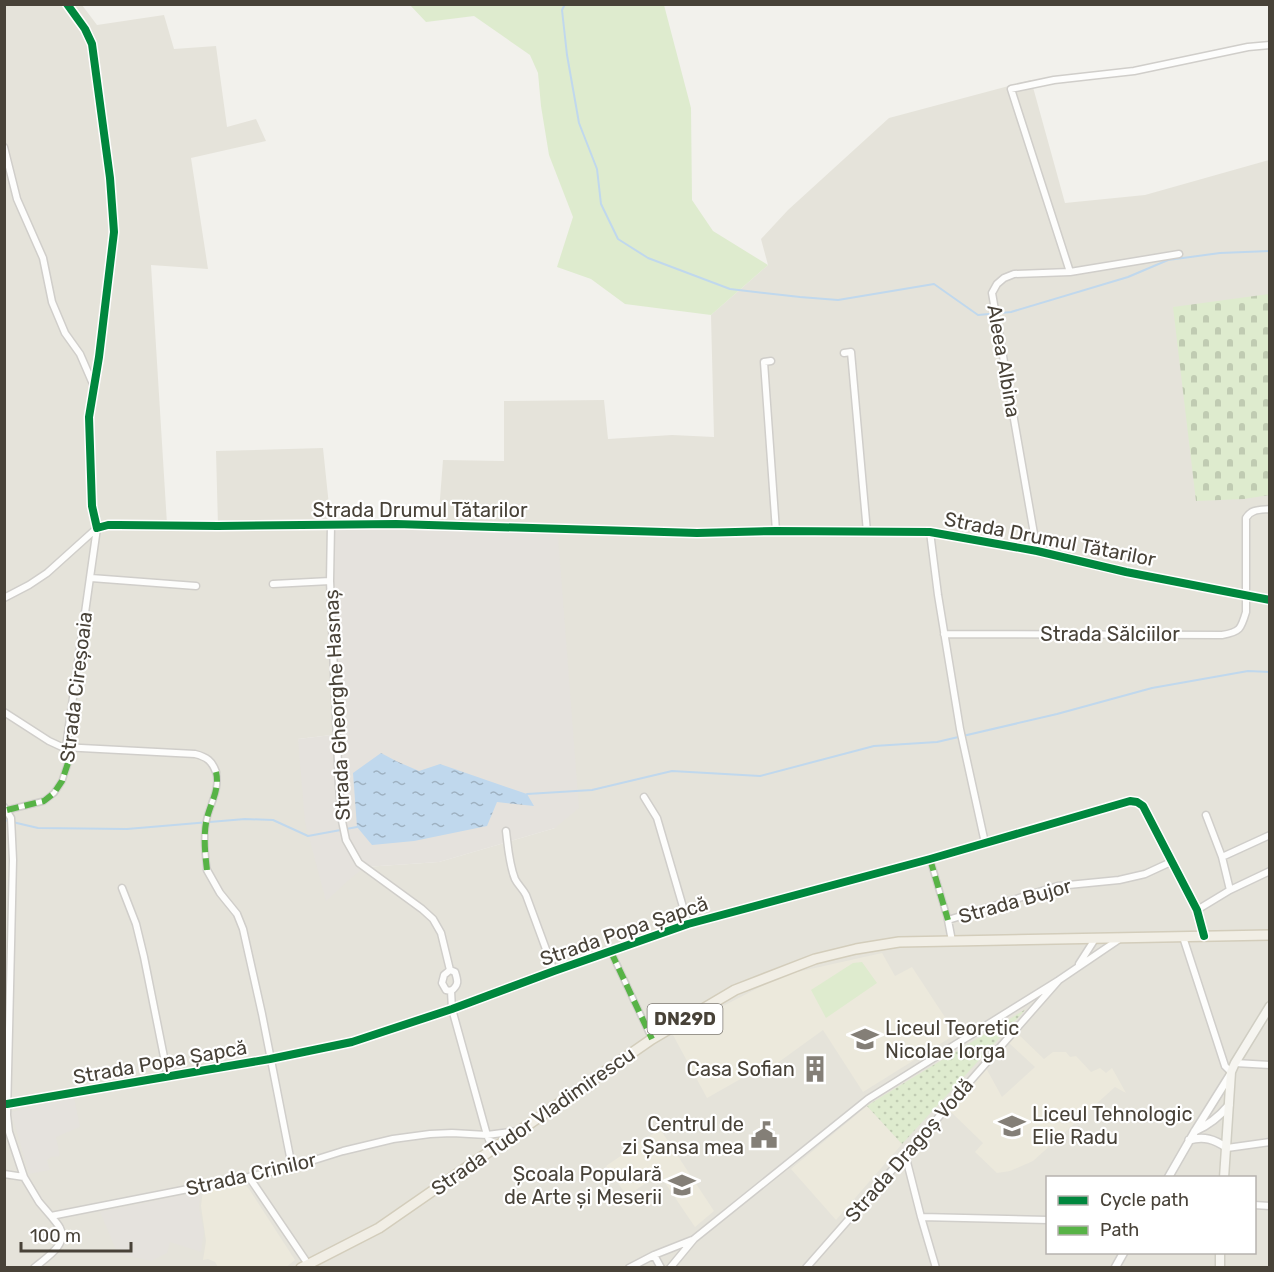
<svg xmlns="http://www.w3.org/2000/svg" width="1274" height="1272" viewBox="0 0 1274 1272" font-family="Rubik,sans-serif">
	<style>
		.residential { fill: #e5e3da; fill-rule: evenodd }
		.industrial { fill: #e5e2dd }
		.education { fill: #ece9dc }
		.grass { fill: #deebce }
		.cemetery { fill: url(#cemetery-stones) }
		.park { fill: url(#park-dots) }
		.water { fill: url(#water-ripples) }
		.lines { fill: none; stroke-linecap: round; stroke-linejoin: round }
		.stream { stroke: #c0d8ed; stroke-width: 2 }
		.pedestrian-casing { stroke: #d0ceca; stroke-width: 8 }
		.minor-casing { stroke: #d0ceca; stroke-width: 9 }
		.tertiary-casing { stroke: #d0ceca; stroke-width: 10 }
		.secondary-casing { stroke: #d0cec3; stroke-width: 11 }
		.primary-casing { stroke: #d3cdbb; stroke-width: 12 }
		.pedestrian { stroke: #fdfdfc; stroke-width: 4.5 }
		.minor { stroke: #fdfdfc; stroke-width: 6 }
		.tertiary { stroke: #fdfdfc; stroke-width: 7 }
		.secondary { stroke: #f6f5f0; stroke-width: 8 }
		.primary { stroke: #f1eee5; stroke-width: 9 }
		.quiet { stroke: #57b346; stroke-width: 6; stroke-dasharray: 12 6; stroke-linecap: butt }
		.cycleway-casing { stroke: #fff; stroke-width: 11 }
		.cycleway { stroke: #00873e; stroke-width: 8 }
		.labels { text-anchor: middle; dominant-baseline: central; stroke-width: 4.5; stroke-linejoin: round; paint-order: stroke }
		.shield { fill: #fff; stroke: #7f7b74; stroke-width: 1.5 }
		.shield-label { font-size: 18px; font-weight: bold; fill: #484238 }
		.street-label { font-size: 20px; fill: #484238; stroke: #fff }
		.poi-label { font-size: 20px; fill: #484238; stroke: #fff; text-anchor: end }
	</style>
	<defs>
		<pattern id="cemetery-stones" width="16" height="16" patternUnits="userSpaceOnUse" patternTransform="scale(1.5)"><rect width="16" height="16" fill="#deebce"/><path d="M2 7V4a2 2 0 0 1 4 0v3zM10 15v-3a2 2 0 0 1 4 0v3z" fill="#c0cbb2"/></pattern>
		<pattern id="park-dots" width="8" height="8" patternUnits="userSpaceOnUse" patternTransform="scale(1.5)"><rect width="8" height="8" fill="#deebce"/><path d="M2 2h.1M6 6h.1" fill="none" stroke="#c0cbb2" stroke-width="1.8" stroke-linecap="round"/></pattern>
		<pattern id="water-ripples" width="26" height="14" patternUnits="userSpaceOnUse" patternTransform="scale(1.5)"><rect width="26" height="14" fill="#c0d8ed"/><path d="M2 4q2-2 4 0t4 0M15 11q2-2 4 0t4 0" fill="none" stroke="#9eb1c1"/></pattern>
	</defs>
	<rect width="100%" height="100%" fill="#f2f1ec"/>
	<!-- residential -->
	<path class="residential" d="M5,5H82L97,25L164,15L174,49L216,46L227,127L256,119L266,141L191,158L208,269L151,265L167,524L218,526L216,451L323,448L331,525L340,734L298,739L350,877L365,867L439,862L555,828L438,525L443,460L504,461V401L604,400L608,439L672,435L714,437L711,315L768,265L761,239L788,210L889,118L1031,80L1065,203L1145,195L1269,160V1267L5,1268ZM1048,1178H1254V1252H1048Z"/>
	<!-- industrial -->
	<path class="industrial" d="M557,523L579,808L555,828L439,862L365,867L351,878L326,901L305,822L298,739L340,734L331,525Z
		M74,1098L80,1127L56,1137L60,1156L51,1157L47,1160L50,1170L29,1174L11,1112Z
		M200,1192L199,1209L204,1231L201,1252L170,1242L167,1253L151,1261L120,1254L116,1250L100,1212Z"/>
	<!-- education -->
	<path class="education" d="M882,953L895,976L912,967L956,1034L863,1092L823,1030L765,1072L760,1068L707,1098L673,1035L698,1019L758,988L788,974Z
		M1018,1034L1044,1059L1053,1052H1066L1070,1057L1076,1056L1091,1072L1100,1068L1106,1073L1112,1068L1126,1093L1115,1087L1033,1161L1010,1171L997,1173L975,1152L983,1143L949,1110L986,1068L1002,1097L1035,1067L1009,1043Z
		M867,1106L902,1144L836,1220L791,1169Z
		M660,1129L714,1211L695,1227L659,1174L627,1196L606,1166Z
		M240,1184L245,1185L249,1189L295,1260L286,1267H218L215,1262L208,1259L203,1260L206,1241L201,1206L203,1190Z"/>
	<!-- grass -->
	<path class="grass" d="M410,5H664L691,108L692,200L713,231L768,265L711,315L625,304L591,279L557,267L573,217L549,155L541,106L538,73L530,55L474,16L426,22Z
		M862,962L877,983L826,1018L811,990L853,963Z"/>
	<!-- cemetery -->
	<path class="cemetery" d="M1269,294V495L1244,499L1196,501L1173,307Z"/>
	<!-- park -->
	<path class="park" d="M1026,1009L902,1144L867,1106L881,1097Z"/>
	<!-- water -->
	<path class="water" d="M381,753L396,761L419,771L440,764L527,794L534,806L497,802L487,826L414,841L372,845L357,827L353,773Z"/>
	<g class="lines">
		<!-- stream -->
		<path class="stream" d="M565,4L562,10L567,55L579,123L597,169L601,204L618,239L648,258L730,289L800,297L838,300L934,284L978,315L1011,312L1128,277L1168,260L1220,253L1270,251
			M527,794L592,790L672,771L760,776L874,746L937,742L1057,714L1152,688L1248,671L1270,672
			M4,820L38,828L127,829L245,819L273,820L308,836L357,827"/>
		<defs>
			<path id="pedestrian" d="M7,810L44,801L54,793L62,781L69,760L66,747
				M930,859L948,920
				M207,870C205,853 203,834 207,818C211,802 220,789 216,772
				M611,952L652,1039"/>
			<path id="minor" d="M67,4L85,29L92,44L110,178L114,232L99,357L89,417L92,506L97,528L108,525H119L218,526L396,524L697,533L776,531L930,532L1037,551L1126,572L1270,600
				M4,147L17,199L43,258L52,302L65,333L80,354L93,384
				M1070,272L1011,89L1054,80L1134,71L1248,47L1270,45
				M844,353L851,352L867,532
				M771,361L764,362L776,531
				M331,525L330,581L339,786L342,821L346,840L359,863L422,909L433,919L441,933L450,970L444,975L442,983L446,990L451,991L452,1009L487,1135L493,1149
				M930,532L938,595L960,729L985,843
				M1037,551L992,293L997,284L1004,278L1014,274L1070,272L1179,254
				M91,578L196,586
				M273,584L330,581
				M4,598L29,585L47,573L97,528
				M944,634L1222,635C1240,632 1241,629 1246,612V518C1251,509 1260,510 1270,509
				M4,712L49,741L62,747L195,754C207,757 212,761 216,772
				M66,747L97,528
				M644,797L657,818L688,924
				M4,807L11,818L13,860L7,1115L9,1132L24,1177
				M1206,815L1222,857L1230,890
				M506,831C508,847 509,864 515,879C518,885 523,889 526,895L554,971
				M1222,857L1270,835
				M207,870L220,893L237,914L243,929L262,1014L292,1167
				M122,888L136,924L144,957L168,1077
				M1197,910L1230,890L1270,871
				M1183,937L1225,1066L1231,1072
				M952,941L948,920L1058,886L1119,880L1145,874L1171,862
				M1079,964L1095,939
				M450,970L455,972C458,981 459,985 451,991
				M1235,1063L1270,1065
				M7,1104L270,1059L352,1042L452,1009L554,971L688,924L930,859L1130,801L1137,802L1143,806L1197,910L1204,936
				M1227,1148L1270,1142
				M905,1154L921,1217L936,1268
				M4,1174L24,1177L39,1202L51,1216L249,1177L292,1167L343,1151L393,1139L430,1134L452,1133L487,1135L518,1131
				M249,1177L308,1264
				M1254,1205L1270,1206
				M921,1217L1048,1220
				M654,1255L661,1268
				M34,1268C44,1259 69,1245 60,1228C58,1224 54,1220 51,1216
				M629,1268L654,1255L692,1240
				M670,1268L694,1239L868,1099L1059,980
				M806,1268L1059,980L1121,938"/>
			<path id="tertiary" d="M1195,1131C1209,1125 1219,1117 1229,1105
				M1189,1140C1204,1136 1214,1139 1227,1148
				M1168,1178L1195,1131L1230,1075
				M1115,1268L1124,1252"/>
			<path id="secondary" d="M1224,1178L1231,1072L1235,1063L1270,1006
				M1220,1268V1252"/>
			<path id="primary" d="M301,1268L379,1228L652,1039L735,990L815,959L856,949L899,942L1270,935"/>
		</defs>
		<!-- pedestrian casing -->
		<use href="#pedestrian" class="pedestrian-casing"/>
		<!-- minor casing -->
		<use href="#minor" class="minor-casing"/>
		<!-- tertiary casing -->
		<use href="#tertiary" class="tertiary-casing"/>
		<!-- secondary casing -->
		<use href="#secondary" class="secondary-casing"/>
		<!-- primary casing -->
		<use href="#primary" class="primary-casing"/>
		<!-- pedestrian -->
		<use href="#pedestrian" class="pedestrian"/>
		<!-- minor -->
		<use href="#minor" class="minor"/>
		<!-- tertiary -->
		<use href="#tertiary" class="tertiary"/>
		<!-- secondary -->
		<use href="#secondary" class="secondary"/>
		<!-- primary -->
		<use href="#primary" class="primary"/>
		<!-- quiet -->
		<path class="quiet" d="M7,810L44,801L54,793L62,781L69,760L66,747
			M930,859L948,920
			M207,870C205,853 203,834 207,818C211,802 220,789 216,772
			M611,952L652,1039"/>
		<defs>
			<path id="cycleway" d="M67,4L85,29L92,44L110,178L114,232L99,357L89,417L92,506L97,528L108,525H119L218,526L396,524L697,533L776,531L930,532L1037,551L1126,572L1270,600
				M7,1104L270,1059L352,1042L452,1009L554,971L688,924L930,859L1130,801L1137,802L1143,806L1197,910L1204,936"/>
		</defs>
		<!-- cycleway casing -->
		<use href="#cycleway" class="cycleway-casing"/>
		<!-- cycleway -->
		<use href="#cycleway" class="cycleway"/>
	</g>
	<!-- icons -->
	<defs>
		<symbol id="university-bare" viewBox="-9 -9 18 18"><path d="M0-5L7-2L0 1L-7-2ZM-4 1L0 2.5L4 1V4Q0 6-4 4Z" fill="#847f77" stroke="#fff" stroke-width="2.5" paint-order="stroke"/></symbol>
		<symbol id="building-bare" viewBox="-9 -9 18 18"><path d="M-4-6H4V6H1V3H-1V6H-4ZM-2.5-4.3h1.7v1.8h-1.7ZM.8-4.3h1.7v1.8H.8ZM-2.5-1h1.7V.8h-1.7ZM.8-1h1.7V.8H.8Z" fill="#847f77" stroke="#fff" stroke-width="2.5" paint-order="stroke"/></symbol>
		<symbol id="civic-bare" viewBox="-9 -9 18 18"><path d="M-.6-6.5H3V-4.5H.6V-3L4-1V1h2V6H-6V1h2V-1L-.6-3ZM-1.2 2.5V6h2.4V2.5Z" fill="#847f77" stroke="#fff" stroke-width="2.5" paint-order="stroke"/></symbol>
		<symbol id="school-bare" viewBox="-9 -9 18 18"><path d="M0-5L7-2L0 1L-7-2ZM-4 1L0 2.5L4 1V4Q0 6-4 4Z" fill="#847f77" stroke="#fff" stroke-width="2.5" paint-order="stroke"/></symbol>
	</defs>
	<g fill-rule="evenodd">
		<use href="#university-bare" x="846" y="1020" width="38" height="38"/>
		<use href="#building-bare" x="796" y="1050" width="38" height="38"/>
		<use href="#university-bare" x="993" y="1107" width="38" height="38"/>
		<use href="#civic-bare" x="745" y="1116" width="38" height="38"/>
		<use href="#school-bare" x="663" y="1166" width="38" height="38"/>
	</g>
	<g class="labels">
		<!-- shield labels -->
		<rect class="shield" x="647.5" y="1004" width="75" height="30" rx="4.5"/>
		<g class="shield-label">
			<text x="685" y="1019">DN29D</text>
		</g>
		<!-- street labels -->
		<g class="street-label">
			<text transform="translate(1004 361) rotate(80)">Aleea Albina</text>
			<text x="420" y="510">Strada Drumul Tătarilor</text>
			<text transform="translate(1050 539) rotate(11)">Strada Drumul Tătarilor</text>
			<text x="1110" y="634">Strada Sălciilor</text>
			<text transform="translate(76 687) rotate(-83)">Strada Cireșoaia</text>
			<text transform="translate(337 705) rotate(-93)">Strada Gheorghe Hasnaș</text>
			<text transform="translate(1015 901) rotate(-16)">Strada Bujor</text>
			<text transform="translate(624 931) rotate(-19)">Strada Popa Șapcă</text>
			<text transform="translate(160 1062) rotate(-10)">Strada Popa Șapcă</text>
			<text transform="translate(533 1121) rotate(-35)">Strada Tudor Vladimirescu</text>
			<text transform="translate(909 1150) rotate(-49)">Strada Dragoș Vodă</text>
			<text transform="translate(251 1174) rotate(-13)">Strada Crinilor</text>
		</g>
		<!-- poi labels -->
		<g class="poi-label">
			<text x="885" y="1028" text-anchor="start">Liceul Teoretic<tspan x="885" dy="23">Nicolae Iorga</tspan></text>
			<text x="795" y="1069">Casa Sofian</text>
			<text x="1032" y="1114" text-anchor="start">Liceul Tehnologic<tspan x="1032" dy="23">Elie Radu</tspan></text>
			<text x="744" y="1124">Centrul de<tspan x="744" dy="23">zi Șansa mea</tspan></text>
			<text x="662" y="1174">Școala Populară<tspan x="662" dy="23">de Arte și Meserii</tspan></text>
		</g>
	</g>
	<!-- border -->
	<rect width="1274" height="1272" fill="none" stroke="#484238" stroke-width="12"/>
	<!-- legend -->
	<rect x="1046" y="1176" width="210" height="78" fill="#ffffff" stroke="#b6b3af" stroke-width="1.5"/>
	<rect x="1058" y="1196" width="30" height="9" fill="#00873e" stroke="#b6b3af" stroke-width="1.5"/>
	<text x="1100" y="1206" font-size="18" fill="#484238">Cycle path</text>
	<rect x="1058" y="1226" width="30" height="9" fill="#57b346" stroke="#b6b3af" stroke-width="1.5"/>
	<text x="1100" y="1236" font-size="18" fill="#484238">Path</text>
	<!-- scale -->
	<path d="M21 1242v9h110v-9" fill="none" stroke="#484238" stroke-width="3"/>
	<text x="30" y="1242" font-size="18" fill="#484238" stroke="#ffffff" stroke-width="4.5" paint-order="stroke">100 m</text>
</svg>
